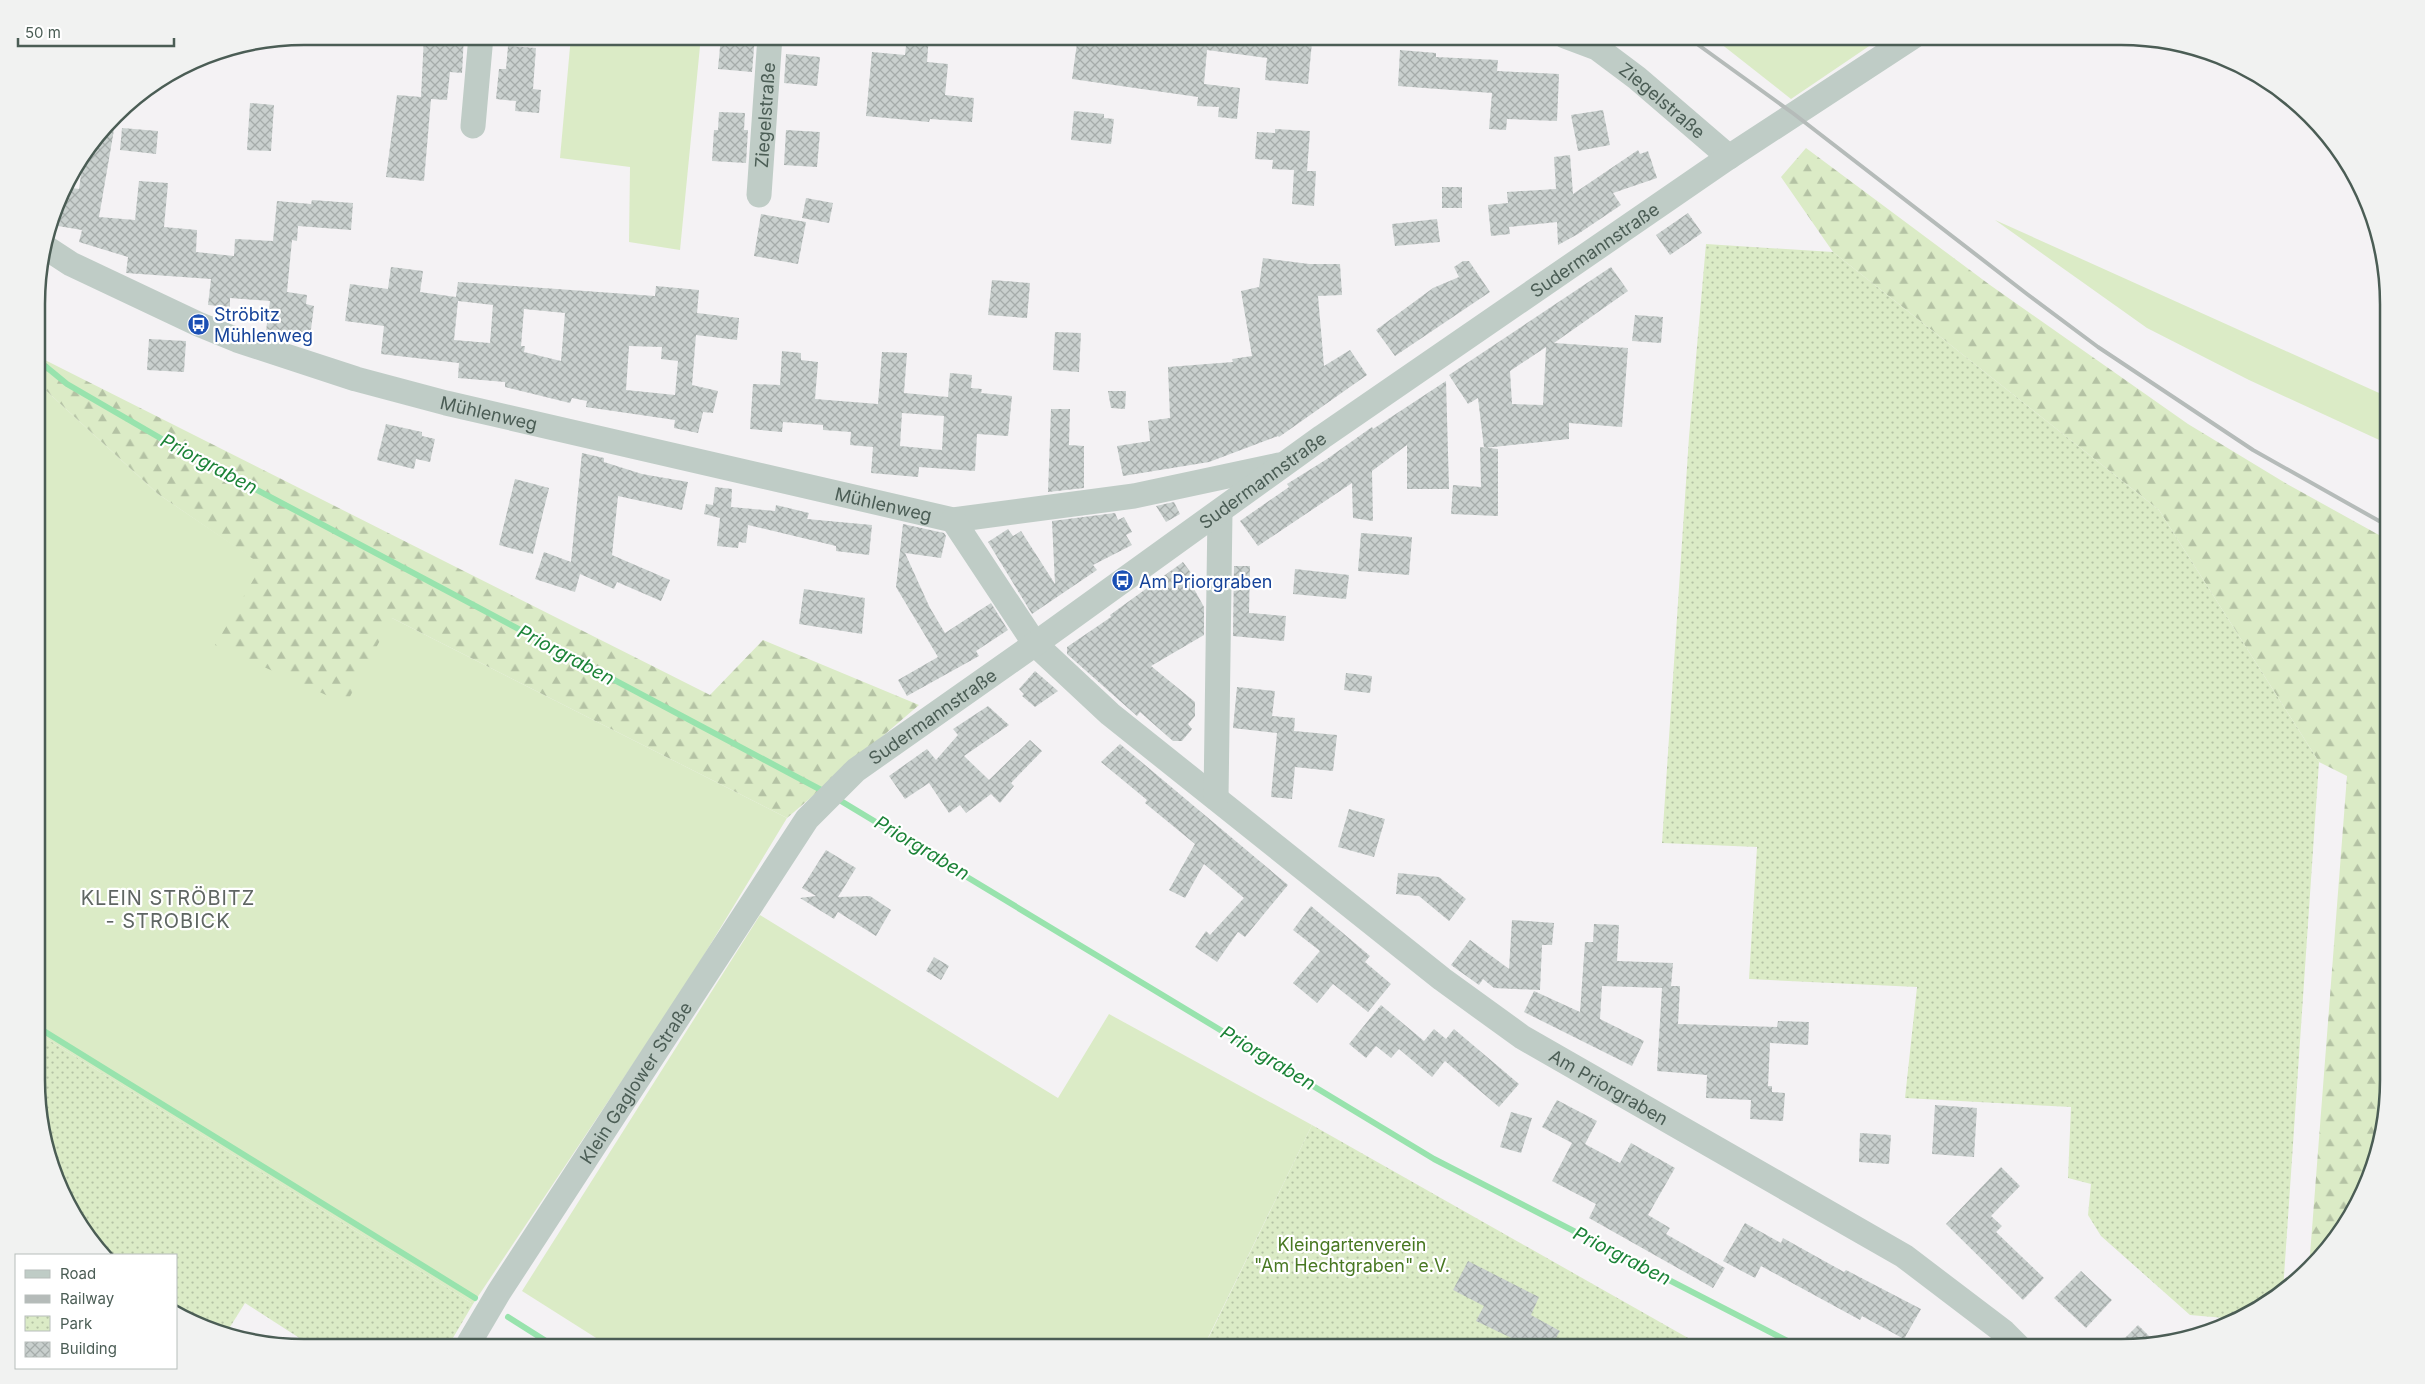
<svg xmlns="http://www.w3.org/2000/svg" width="2425" height="1384" viewBox="0 0 2425 1384" font-family="Inter,sans-serif">
	<style>
		.grass { fill: #dbebc6 }
		.forest { fill: url(#forest-firs) }
		.park { fill: url(#park-dots) }
		.lines { fill: none; stroke-linecap: round; stroke-linejoin: round }
		.stream { stroke: #98e3ad; stroke-width: 6 }
		.building { fill: url(#building-cross-hatch); fill-rule: evenodd }
		.minor { stroke: #bfccc6; stroke-width: 25 }
		.rail { stroke: #b5bbb9; stroke-width: 4 }
		.labels { text-anchor: middle; dominant-baseline: central; stroke-width: 4.5; stroke-linejoin: round; paint-order: stroke }
		.street-label { font-size: 18px; fill: #4b5d55; stroke: #fff }
		.transit-label { font-size: 18px; fill: #164399; stroke: #fff; text-anchor: start }
		.park-label { font-size: 18px; fill: #487822; stroke: #fff }
		.water-label { font-size: 19px; font-style: italic; fill: #1b8337; stroke: #fff }
		.quarter-label { font-size: 20px; letter-spacing: 1px; fill: #5f6663; stroke: #fff }
		.rim { fill: none; stroke: #4b5d55; stroke-width: 2.5 }
	</style>
	<defs>
		<pattern id="forest-firs" width="22" height="20" patternUnits="userSpaceOnUse" patternTransform="scale(1.25)"><rect width="22" height="20" fill="#dbebc6"/><path d="M5 1l3.5 6h-7zM16 11l3.5 6h-7z" fill="#b4c2a4"/></pattern>
		<pattern id="park-dots" width="8" height="8" patternUnits="userSpaceOnUse" patternTransform="scale(1.25)"><rect width="8" height="8" fill="#dbebc6"/><path d="M2 2h.1M6 6h.1" fill="none" stroke="#b4c2a4" stroke-width="1.8" stroke-linecap="round"/></pattern>
		<pattern id="building-cross-hatch" width="8" height="8" patternUnits="userSpaceOnUse" patternTransform="scale(1.25)"><rect width="8" height="8" fill="#c9d0ce"/><path d="M0 0l8 8M0 8l8-8" fill="none" stroke="#a5acaa"/></pattern>
	</defs>
	<rect width="100%" height="100%" fill="#f4f2f4"/>
	<!-- grass -->
	<path class="grass" d="M571,36H701L680,250L629,242L630,167L560,158Z
		M1711,36H1884L1791,99Z
		M1995,220L2388,397V444L2249,380L2147,328Z
		M39,384L158,494L263,565L216,645L392,618L787,818L687,983L473,1304L39,1034Z
		M760,915L1058,1098L1109,1014L1312,1125L1205,1344L1242,1338L1257,1347L612,1348L522,1291Z"/>
	<!-- forest -->
	<path class="forest" d="M1806,148L1990,285L2188,424L2287,484L2388,540V1097C2385,1115 2384,1134 2379,1150C2366,1193 2343,1238 2309,1268L2347,776L2319,762L2159,510L1833,252L1781,177Z
		M39,357L710,695L763,640L919,705L787,818L392,618L346,704L215,645L262,565L158,494L39,384Z"/>
	<!-- park -->
	<path class="park" d="M1706,244L1833,252L2159,510L2319,762L2283,1291L2270,1303L2236,1319L2190,1315L2101,1236L2088,1215L2091,1184L2068,1178L2071,1107L1905,1098L1917,987L1749,979L1757,847L1662,843L1689,437Z
		M39,1034L473,1304L447,1348H315L245,1303L225,1335L176,1315V1255H104L82,1229L57,1182L39,1115Z
		M1312,1125L1704,1347H1257L1242,1338L1205,1345Z"/>
	<g class="lines">
		<!-- stream -->
		<path class="stream" d="M39,361L67,384L167,442L825,792
			M836,798L1434,1159L1799,1347
			M39,1028L475,1298
			M508,1317L557,1348
			M1213,1347L1241,1342L1250,1347"/>
	</g>
	<!-- building -->
	<path class="building" d="M424,36H464L462,73L450,72L447,100L431,99L424,181L386,177L397,95L421,97Z
		M721,36H755L752,72L718,69Z
		M907,36H929L927,62L948,64L945,95L974,98L972,122L930,119L929,122L866,116L872,52L905,55Z
		M1078,36L1128,43V39L1158,42V36H1251L1312,42L1308,84L1265,80L1267,58L1207,50L1204,84L1240,88L1237,119L1218,117L1219,107L1197,106L1198,97L1072,79Z
		M508,46L536,48L533,89L541,90L539,113L515,111L516,101L496,99L499,69H506Z
		M1400,50L1436,53V57L1498,60L1497,71L1559,74L1557,121L1507,119L1506,130L1489,129L1492,93L1398,86Z
		M786,54L820,57L817,86L784,83Z
		M250,103L274,105L271,151L247,150Z
		M1603,110L1610,145L1578,151L1571,115Z
		M1074,111L1104,114V118L1114,119L1111,144L1071,140Z
		M719,112L745,113L744,130H748L746,163L712,161L714,130H718Z
		M116,118L99,217L135,220L139,181L168,183L164,227L197,230L196,252L234,256L235,239L273,241L277,201L311,204L312,200L353,203L351,230L298,226L297,241L292,240L287,292L307,295L306,304L314,306L310,337L266,331L270,301L230,298V307L208,305L211,279L126,273L128,257L79,242L82,230L52,225L64,187L79,189L83,160Z
		M122,128L158,131L156,154L120,150Z
		M1275,129L1310,131L1307,171H1316L1314,206L1292,204L1294,170L1272,169L1273,160L1255,159L1257,132L1275,133Z
		M786,130L820,132L817,167L784,165Z
		M1638,150L1640,154L1648,151L1657,178L1613,193L1621,205L1578,234L1558,245L1557,222L1509,227L1510,234L1491,236L1488,205L1508,203L1507,192L1556,189L1554,157L1570,155L1573,194Z
		M1442,187H1462V208H1442Z
		M806,198L833,203L829,223L802,218Z
		M1688,213L1702,233L1670,255L1656,235Z
		M761,214L806,222L798,264L754,256Z
		M1437,219L1440,242L1395,246L1392,224Z
		M1263,258L1309,264H1340L1342,295L1318,296L1324,366L1350,350L1367,375L1279,437L1278,436L1209,462L1123,476L1117,446L1150,441L1148,421L1170,418L1168,367L1233,362L1232,359L1252,356L1241,291L1259,287Z
		M1463,261H1469L1490,292L1395,356L1376,330L1433,288L1459,277L1454,267Z
		M391,267L423,271L420,292L456,297L458,282L655,296L656,286L699,290L697,313L739,318L737,340L696,335L692,385L718,391L713,413L703,412L698,433L674,428L675,420L586,407L587,401L572,398L570,403L505,387V382L458,378L459,363L381,354L384,326L345,321L350,284L388,289ZM458,301L493,305L490,343L454,340ZM524,309L565,313L561,361L524,352L525,346H521ZM629,346L662,347L661,359L678,361L675,395L626,390Z
		M1611,267L1628,291L1554,343L1628,348L1622,427L1569,423V439L1484,448L1478,398L1468,404L1449,375ZM1546,347L1543,405L1512,404L1510,371Z
		M992,280L1030,283L1027,318L988,315Z
		M1635,315L1663,317L1661,343L1632,341Z
		M1055,332L1081,333L1079,372L1053,370Z
		M149,339L186,341L184,372L147,370Z
		M782,351L801,353V360L818,362L815,399L878,404L882,352L907,353L904,393L948,397L950,373L972,375L971,388L982,389L981,393L1012,396L1008,436L977,434L975,471L919,467L918,477L871,473L873,447L850,445L851,432L823,430V425L783,422L782,432L750,429L753,384L780,385ZM902,413L944,416L942,450L900,446Z
		M1446,381L1449,489H1407V445L1372,471L1373,521L1353,518L1352,483L1258,546L1240,521L1289,487L1287,484L1327,459L1372,427L1373,429Z
		M1108,391H1126L1125,409L1111,408Z
		M1051,409H1070L1069,445L1084,446V488L1048,492Z
		M386,424L422,432V436L435,439L430,462L416,459L414,469L377,460Z
		M1480,447L1498,449V516L1451,514L1453,485L1481,487Z
		M582,453L604,458V462L642,474L688,482L682,510L618,496L612,555L670,580L661,601L617,582L614,589L580,574L575,592L535,579L544,552L571,562Z
		M515,479L549,488L533,554L499,545Z
		M715,487L732,489L731,507L775,511L776,505L809,513L807,519L872,525L869,555L836,551V546L748,525L746,543L739,542L738,548L717,546L720,518L704,514L706,504L713,505Z
		M1174,502L1180,514L1166,522L1156,506Z
		M1115,513L1118,520L1124,517L1132,532L1126,535L1132,545L1093,565L1097,570L1032,614L988,542L1008,529L1013,536L1021,531L1055,584L1052,521Z
		M903,524L944,533L946,536L941,558L905,553L930,608L945,633L991,603L1008,630L976,651L979,656L907,696L898,680L938,657L896,587Z
		M1361,533L1412,537L1409,575L1358,571Z
		M1183,562L1200,585L1194,589L1204,607V635L1151,666L1195,702V716L1188,724L1192,729L1182,741H1173L1140,712L1137,716L1067,654V647L1111,617L1110,615Z
		M1234,566H1250L1249,613L1286,616L1284,641L1233,636Z
		M1295,569L1349,575L1346,599L1293,594Z
		M804,589L865,598L862,634L799,624Z
		M1035,671L1058,691L1035,707L1022,696L1024,694L1019,689Z
		M1346,673L1372,676L1370,693L1344,690Z
		M1237,687L1275,691L1272,716L1295,718L1294,731L1337,735L1333,771L1295,767L1292,799L1271,797L1277,733L1233,728Z
		M988,706L1009,725L964,756L989,780L1030,740L1042,751L1011,783L1014,786L1000,803L991,794L966,813L960,805L949,813L929,783L905,799L889,776L927,749L936,760L958,735L953,729Z
		M1120,744L1288,885L1245,937L1238,932L1217,962L1195,947L1206,931L1210,935L1244,898L1204,864L1185,898L1169,890L1195,844L1145,803L1147,800L1101,762Z
		M1349,809L1385,819L1374,857L1338,847Z
		M826,850L856,868L838,897L870,896L891,910L876,936L838,912L834,919L800,898L816,896L802,888Z
		M1398,873L1439,877L1466,899L1449,921L1419,896L1396,894Z
		M1311,906L1370,956L1365,962L1391,984L1368,1012L1333,984L1317,1003L1293,983L1320,951L1293,930Z
		M1512,920L1554,923L1552,945H1542L1540,990L1494,988L1483,979L1479,985L1451,965L1470,940L1509,969Z
		M1594,924L1619,925L1617,961L1673,963L1671,986H1680L1678,1024L1777,1027L1778,1021L1809,1022L1808,1045L1770,1043L1768,1086H1772V1092L1785,1093L1783,1121L1750,1119L1751,1100L1706,1098L1707,1075L1657,1071L1662,988L1602,986L1600,1019L1644,1041L1632,1066L1524,1012L1534,991L1580,1012L1585,942H1593Z
		M934,957L949,966L941,980L926,971Z
		M1381,1005L1424,1041L1434,1029L1446,1039L1454,1029L1519,1084L1499,1107L1445,1061L1432,1077L1399,1049L1391,1058L1376,1046L1366,1058L1349,1044Z
		M1557,1100L1597,1121L1585,1144L1620,1163L1631,1143L1675,1168L1648,1215L1670,1228L1666,1234L1725,1268L1713,1288L1589,1218L1596,1204L1552,1181L1572,1143L1542,1127Z
		M1935,1105L1977,1108L1974,1157L1932,1154Z
		M1511,1112L1532,1118L1521,1153L1500,1147Z
		M1860,1133L1891,1135L1889,1164L1859,1162Z
		M2001,1167L2020,1186L1991,1216L2002,1226L1996,1232L2044,1278L2023,1300L1946,1224Z
		M1745,1223L1781,1243L1783,1238L1844,1272L1846,1270L1921,1309L1904,1339L1862,1316L1860,1320L1761,1266L1755,1278L1723,1261Z
		M1468,1261L1539,1297L1531,1315L1560,1331L1551,1347H1530L1476,1321L1484,1306L1453,1290Z
		M2081,1271L2112,1300L2086,1328L2054,1298Z
		M2138,1325L2157,1344L2138,1347H2116Z"/>
	<g class="lines">
		<!-- minor -->
		<g class="minor">
			<path id="s1" d="M1565,36L1597,48L1637,78L1729,157"/>
			<path d="M473,126L481,36"/>
			<path id="s2" d="M759,195L770,36"/>
			<path id="s3" d="M45,247L71,264L198,324L237,340L356,379L446,403L953,520L1134,496L1279,465"/>
			<path id="s4" d="M953,520L1035,644L1110,714L1442,979L1522,1037L1904,1256L2004,1332L2019,1347"/>
			<path d="M1216,798L1220,512"/>
			<path id="s5" d="M466,1348L499,1292L807,819L856,770L1035,644L1322,437L1729,157L1914,36"/>
		</g>
		<!-- rail -->
		<path class="rail" d="M1686,36L1794,114L2027,294L2098,347L2253,450L2388,526"/>
	</g>
	<!-- icons -->
	<defs>
		<symbol id="bus-disc" viewBox="-11 -11 22 22"><circle r="9.5" fill="#1a4fb4" stroke="#fff"/><path d="M-5-6H5V4H4V6H2V4H-2V6H-4V4H-5ZM-3.5-4V0h7V-4ZM-3.5 1.2v1.5H-2V1.2ZM2 1.2v1.5H3.5V1.2Z" fill="#fff"/></symbol>
	</defs>
	<g fill-rule="evenodd">
		<use href="#bus-disc" x="186" y="312" width="25" height="25"/>
		<use href="#bus-disc" x="1110" y="568" width="25" height="25"/>
	</g>
	<g class="labels">
		<!-- street labels -->
		<g class="street-label">
			<text stroke="none"><textPath href="#s1" startOffset="118">Ziegelstraße</textPath></text>
			<text stroke="none"><textPath href="#s2" startOffset="80">Ziegelstraße</textPath></text>
			<text stroke="none"><textPath href="#s5" startOffset="1602">Sudermannstraße</textPath></text>
			<text stroke="none"><textPath href="#s3" startOffset="476">Mühlenweg</textPath></text>
			<text stroke="none"><textPath href="#s5" startOffset="1198">Sudermannstraße</textPath></text>
			<text stroke="none"><textPath href="#s3" startOffset="881">Mühlenweg</textPath></text>
			<text stroke="none"><textPath href="#s5" startOffset="792">Sudermannstraße</textPath></text>
			<text stroke="none"><textPath href="#s5" startOffset="315">Klein Gaglower Straße</textPath></text>
			<text stroke="none"><textPath href="#s4" startOffset="875">Am Priorgraben</textPath></text>
		</g>
		<!-- transit labels -->
		<g class="transit-label">
			<text x="214" y="314">Ströbitz<tspan x="214" dy="21">Mühlenweg</tspan></text>
			<text x="1139" y="581">Am Priorgraben</text>
		</g>
		<!-- park labels -->
		<g class="park-label">
			<text x="1352" y="1244">Kleingartenverein<tspan x="1352" dy="21">"Am Hechtgraben" e.V.</tspan></text>
		</g>
		<!-- water labels -->
		<g class="water-label">
			<text transform="translate(209 464) rotate(28)">Priorgraben</text>
			<text transform="translate(566 655) rotate(28)">Priorgraben</text>
			<text transform="translate(922 848) rotate(31)">Priorgraben</text>
			<text transform="translate(1268 1058) rotate(31)">Priorgraben</text>
			<text transform="translate(1622 1256) rotate(27)">Priorgraben</text>
		</g>
		<!-- quarter labels -->
		<g class="quarter-label">
			<text x="168" y="898">KLEIN STRÖBITZ<tspan x="168" dy="23">- STROBICK</tspan></text>
		</g>
	</g>
	<!-- crop -->
	<path d="M0 0H2425V1384H0ZM304 45H2121A259 259 0 0 1 2380 304V1080A259 259 0 0 1 2121 1339H304A259 259 0 0 1 45 1080V304A259 259 0 0 1 304 45Z" fill="#f1f2f1" fill-rule="evenodd"/>
	<path class="rim" d="M304 45H2121A259 259 0 0 1 2380 304V1080A259 259 0 0 1 2121 1339H304A259 259 0 0 1 45 1080V304A259 259 0 0 1 304 45Z"/>
	<!-- legend -->
	<rect x="15" y="1254" width="162" height="115" fill="#ffffff" stroke="#b7bebb"/>
	<rect x="25" y="1270" width="25" height="8" fill="#bfccc6" stroke="#b7bebb"/>
	<text x="60" y="1279" font-size="15" fill="#4b5d55">Road</text>
	<rect x="25" y="1295" width="25" height="8" fill="#b5bbb9" stroke="#b7bebb"/>
	<text x="60" y="1304" font-size="15" fill="#4b5d55">Railway</text>
	<rect x="25" y="1316" width="25" height="15" fill="url(#park-dots)" stroke="#b7bebb"/>
	<text x="60" y="1329" font-size="15" fill="#4b5d55">Park</text>
	<rect x="25" y="1342" width="25" height="15" fill="url(#building-cross-hatch)" stroke="#b7bebb"/>
	<text x="60" y="1354" font-size="15" fill="#4b5d55">Building</text>
	<!-- scale -->
	<path d="M18 38v8h156v-8" fill="none" stroke="#4b5d55" stroke-width="2.5"/>
	<text x="25" y="38" font-size="15" fill="#4b5d55" stroke="#ffffff" stroke-width="4" paint-order="stroke">50 m</text>
</svg>
